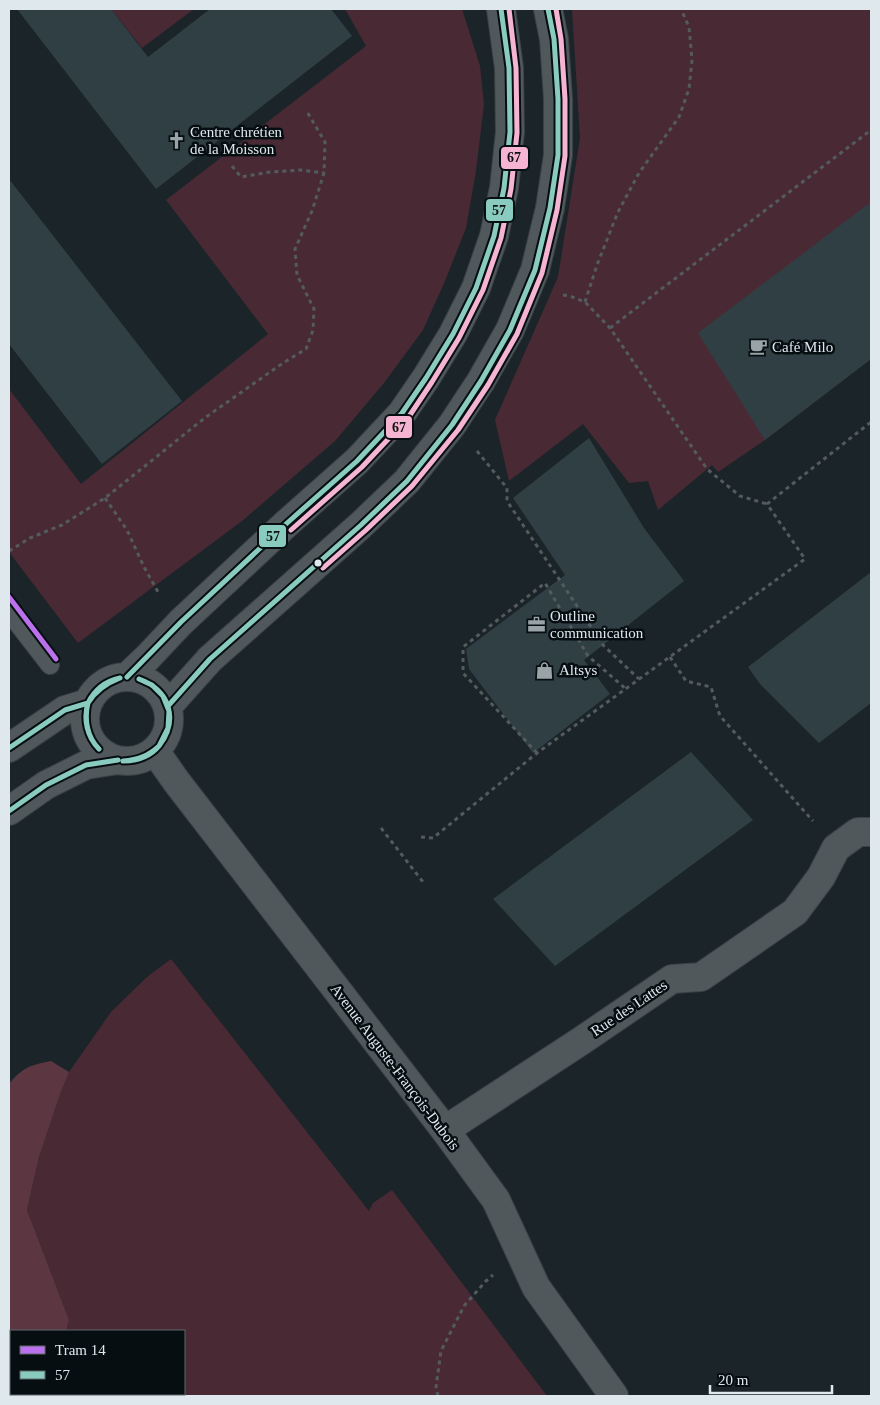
<svg xmlns="http://www.w3.org/2000/svg" width="880" height="1405" viewBox="0 0 880 1405" font-family="Georgia,serif">
	<style>
		.green { fill: #492a34 }
		.forest { fill: #5c3742 }
		.building { fill: #303f44 }
		.lines { fill: none; stroke-linecap: round; stroke-linejoin: round }
		.service-casing { stroke: #3a4144; stroke-width: 20 }
		.minor-casing { stroke: #3a4144; stroke-width: 30 }
		.secondary-casing { stroke: #3a4144; stroke-width: 30 }
		.path { stroke: #545b5e; stroke-width: 3; stroke-dasharray: 4 4; stroke-linecap: butt }
		.service { stroke: #51585c; stroke-width: 18 }
		.minor { stroke: #51585c; stroke-width: 28 }
		.secondary { stroke: #51585c; stroke-width: 28 }
		.bus-1-casing { stroke: #070e11; stroke-width: 9 }
		.bus-2-casing { stroke: #070e11; stroke-width: 9 }
		.bus-1 { stroke: #89cbbe; stroke-width: 5 }
		.bus-2 { stroke: #f5b5d2; stroke-width: 5 }
		.tram-1-casing { stroke: #070e11; stroke-width: 9 }
		.tram-1 { stroke: #bb71ec; stroke-width: 5 }
		.bus-dot { fill: #dfe9ed; stroke: #070e11; stroke-width: 2 }
		.labels { text-anchor: middle; dominant-baseline: central; stroke-width: 5; stroke-linejoin: round; paint-order: stroke }
		.poi-label { font-size: 15px; fill: #dfe9ed; stroke: #070e11; text-anchor: start }
		.street-label { font-size: 15px; fill: #dfe9ed; stroke: #070e11 }
		.line-badge { stroke: #070e11; stroke-width: 2 }
		.pale-badge-label { font-size: 14px; text-anchor: middle; font-weight: bold; fill: #111 }
	</style>
	<rect width="100%" height="100%" fill="#1b2428"/>
	<!-- green -->
	<path class="green" d="M111,9H194L142,48Z
		M345,9H462L480,66L484,104L476,171L466,228L445,281L423,330L384,383L335,441L242,521L78,643L9,552V389L81,484L268,334L166,200L366,46Z
		M572,9H871V359L765,440L718,472L712,465L658,510L648,481L629,483L583,424L509,481L495,420L558,277L580,138Z
		M171,959L369,1211L373,1203L392,1190L547,1396H34L37,1394H184V1331H66L69,1320L27,1210L39,1157L59,1097L69,1072L111,1012L147,977Z"/>
	<!-- forest -->
	<path class="forest" d="M51,1061L69,1072L59,1097L39,1157L27,1210L69,1320L66,1331H11V1394H37L34,1396H9V1084C22,1068 30,1065 51,1061Z"/>
	<!-- building -->
	<path class="building" d="M17,9H111L148,57L210,9H331L352,36L156,189Z
		M9,179L182,401L102,464L9,344Z
		M871,202V359L765,440L698,333Z
		M589,438L644,528L684,581L584,660L610,694L533,753L469,669L466,649L565,575L513,498Z
		M871,572V703L819,743L760,684L748,667Z
		M691,752L753,820L555,966L493,899Z"/>
	<g class="lines">
		<defs>
			<path id="service" d="M9,612L50,665"/>
			<path id="minor" d="M445,1130L581,1041L672,979L701,977L795,912L821,877L836,848L858,832H871"/>
			<path id="secondary" d="M127,677L148,657L181,622L286,524L357,461L402,413L426,378L453,334L476,288L494,236L504,188L510,132L509,68L501,9
				M85 719a42 42 0 1 1 84 0a42 42 0 1 1-84 0Z
				M168,706L210,659L361,525L407,481L452,425L481,381L510,330L535,270L550,208L558,155V99L554,39L548,9
				M9,748L65,710L88,703
				M155,751L176,781L445,1130L496,1200L536,1287L614,1396
				M9,811L46,785L86,765L118,760"/>
		</defs>
		<!-- service casing -->
		<use href="#service" class="service-casing"/>
		<!-- minor casing -->
		<use href="#minor" class="minor-casing"/>
		<!-- secondary casing -->
		<use href="#secondary" class="secondary-casing"/>
		<!-- path -->
		<path class="path" d="M232,166L241,177L270,172L300,170L324,173
			M563,295L570,296L585,302L610,328L707,469L740,496L767,504
			M585,302L597,265L618,212L639,173L679,117L689,89L692,60L689,27L681,9
			M610,328L871,130
			M477,451L507,488V501L603,645L639,679
			M105,498L127,530L144,567L158,592
			M9,551L30,538L62,525L105,498L206,417L283,363L306,349L313,330L314,309L297,275L295,249L312,211L324,173L325,142L306,110
			M670,657L686,681L711,687L720,716L813,821
			M537,753L463,673V647L545,583L588,656L626,689
			M381,828L423,882
			M421,837L433,838L537,753L805,559L767,504L871,422
			M438,1396L436,1387L441,1351L464,1306L486,1281L493,1275"/>
		<!-- service -->
		<use href="#service" class="service"/>
		<!-- minor -->
		<use href="#minor" class="minor"/>
		<!-- secondary -->
		<use href="#secondary" class="secondary"/>
		<defs>
			<path id="bus-1" d="M127,677L181,622L286,524L357,461L402,413L426,378L453,334L476,288L494,236L504,188L510,132L509,68L501,9
				M139,679C170,690 179,720 159,746
				M139,679L152,685L163,696L169,711L168,728L159,746
				M88,703C84,719 87,737 99,749
				M88,703C83,719 87,737 99,749
				M88,703C95,689 106,681 120,678
				M88,703C96,690 107,683 120,678
				M168,706L210,659L361,525L407,481L452,425L481,381L510,330L535,270L550,208L558,155V99L554,39L548,9
				M9,748L65,710L88,703
				M123,761C137,761 150,757 159,746
				M123,761C138,760 148,756 159,746
				M9,811L46,785L86,765L118,760"/>
			<path id="bus-2" d="M291,530L362,467L408,418L432,382L459,338L483,290L501,238L511,189L517,133L516,68L509,9
				M323,568L366,530L412,486L458,430L488,385L517,334L542,273L557,210L565,156V99L561,39L556,9"/>
		</defs>
		<!-- bus-1 casing -->
		<use href="#bus-1" class="bus-1-casing"/>
		<!-- bus-2 casing -->
		<use href="#bus-2" class="bus-2-casing"/>
		<!-- bus-1 -->
		<use href="#bus-1" class="bus-1"/>
		<!-- bus-2 -->
		<use href="#bus-2" class="bus-2"/>
		<defs>
			<path id="tram-1" d="M9,597L56,659"/>
		</defs>
		<!-- tram-1 casing -->
		<use href="#tram-1" class="tram-1-casing"/>
		<!-- tram-1 -->
		<use href="#tram-1" class="tram-1"/>
	</g>
	<!-- icons -->
	<defs>
		<symbol id="church-bare" viewBox="-9 -9 18 18"><path d="M-1.2-6h2.4v3.5h3.3v2.4h-3.3V6h-2.4V-.1h-3.3v-2.4h3.3Z" fill="#9aa4a8" stroke="#070e11" stroke-width="2.5" paint-order="stroke"/></symbol>
		<symbol id="cafe-bare" viewBox="-9 -9 18 18"><path d="M-5.5-4.5H6V0H3Q3 3.5 0 3.5H-2.5Q-5.5 3.5-5.5 0ZM3-3.2v2h1.7v-2ZM-6 4.5H4V6H-6Z" fill="#9aa4a8" stroke="#070e11" stroke-width="2.5" paint-order="stroke"/></symbol>
		<symbol id="office-bare" viewBox="-9 -9 18 18"><path d="M-6-3h4V-5.5h4V-3h4V5H-6ZM-1-4.5V-3h2v-1.5ZM-6 0V1H6V0Z" fill="#9aa4a8" stroke="#070e11" stroke-width="2.5" paint-order="stroke"/></symbol>
		<symbol id="shop-bare" viewBox="-9 -9 18 18"><path d="M-5-2.5h2.3a2.7 3.5 0 0 1 5.4 0H5L5.5 6h-11ZM-1.5-2.5h3a1.5 2.3 0 0 0-3 0Z" fill="#9aa4a8" stroke="#070e11" stroke-width="2.5" paint-order="stroke"/></symbol>
	</defs>
	<g fill-rule="evenodd">
		<use href="#church-bare" x="164" y="128" width="25" height="25"/>
		<use href="#cafe-bare" x="746" y="334" width="25" height="25"/>
		<use href="#office-bare" x="524" y="612" width="25" height="25"/>
		<use href="#shop-bare" x="532" y="658" width="25" height="25"/>
	</g>
	<!-- markers -->
	<circle class="bus-dot" cx="318" cy="563" r="4.5"/>
	<g class="labels">
		<!-- poi labels -->
		<g class="poi-label">
			<text x="190" y="132">Centre chrétien<tspan x="190" dy="17">de la Moisson</tspan></text>
			<text x="772" y="347">Café Milo</text>
			<text x="550" y="616">Outline<tspan x="550" dy="17">communication</tspan></text>
			<text x="559" y="670">Altsys</text>
		</g>
		<!-- street labels -->
		<g class="street-label">
			<text transform="translate(629 1008) rotate(-34)">Rue des Lattes</text>
			<text transform="translate(395 1067) rotate(53)">Avenue Auguste-François-Dubois</text>
		</g>
	</g>
	<g class="line-badge">
		<rect x="500" y="146" width="29" height="24" rx="5" fill="#f5b5d2"/>
		<rect x="485" y="198" width="29" height="24" rx="5" fill="#89cbbe"/>
		<rect x="385" y="415" width="28" height="24" rx="5" fill="#f5b5d2"/>
		<rect x="258" y="524" width="29" height="24" rx="5" fill="#89cbbe"/>
	</g>
	<g class="pale-badge-label">
		<text x="514" y="162">67</text>
		<text x="499" y="215">57</text>
		<text x="399" y="432">67</text>
		<text x="273" y="541">57</text>
	</g>
	<!-- border -->
	<rect width="880" height="1405" fill="none" stroke="#dfe9ed" stroke-width="20"/>
	<!-- legend -->
	<rect x="10" y="1330" width="175" height="65" fill="#070e11" stroke="#5d6669"/>
	<rect x="20" y="1346" width="25" height="8" fill="#bb71ec" stroke="#5d6669"/>
	<text x="55" y="1355" font-size="15" fill="#dfe9ed">Tram 14</text>
	<rect x="20" y="1371" width="25" height="8" fill="#89cbbe" stroke="#5d6669"/>
	<text x="55" y="1380" font-size="15" fill="#dfe9ed">57</text>
	<!-- scale -->
	<path d="M710 1385v8h122v-8" fill="none" stroke="#dfe9ed" stroke-width="2.5"/>
	<text x="718" y="1385" font-size="15" fill="#dfe9ed" stroke="#070e11" stroke-width="4" paint-order="stroke">20 m</text>
</svg>
